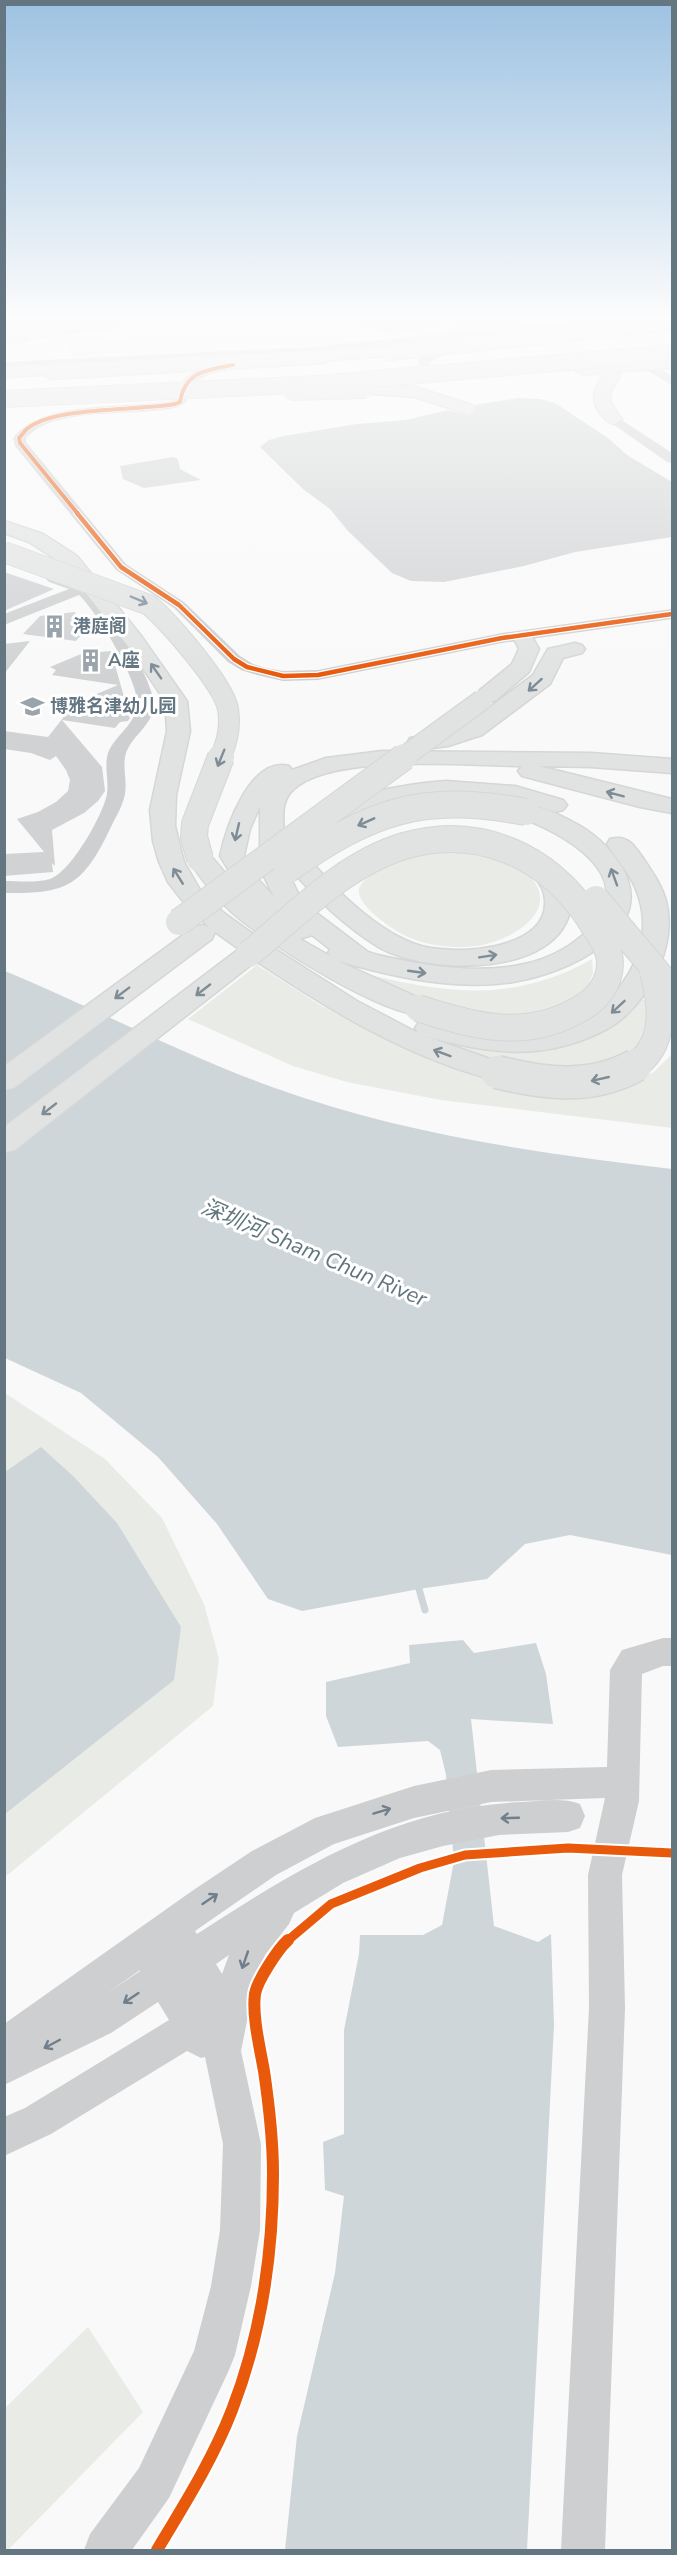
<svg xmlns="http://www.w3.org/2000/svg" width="677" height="2555" viewBox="0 0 677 2555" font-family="'Nunito Sans','Noto Sans SC',sans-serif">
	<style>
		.green { fill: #e8ebe6 }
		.water { fill: #ced6d9 }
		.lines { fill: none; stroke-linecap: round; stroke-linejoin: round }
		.stream { stroke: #ced6d9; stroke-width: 7 }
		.building { fill: #d0d2d3 }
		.major-casing { stroke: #d5d6d7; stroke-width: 3 }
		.highway-casing { stroke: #d5d6d6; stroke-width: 3 }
		.minor { fill: #cecfd0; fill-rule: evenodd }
		.major { fill: #e1e2e2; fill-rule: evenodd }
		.highway { fill: #e1e2e2; fill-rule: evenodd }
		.major-bridge-far3-casing { stroke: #d5d6d7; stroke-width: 18; stroke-linecap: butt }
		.major-bridge-far2-casing { stroke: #d5d6d7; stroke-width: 22; stroke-linecap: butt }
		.major-bridge-far1-casing { stroke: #d5d6d7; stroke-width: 28; stroke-linecap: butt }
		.major-bridge-casing { stroke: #d5d6d7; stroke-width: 35; stroke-linecap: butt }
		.highway-bridge-casing { stroke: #d5d6d6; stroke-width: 18; stroke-linecap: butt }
		.major-bridge-far3 { stroke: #e1e2e2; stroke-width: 16 }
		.major-bridge-far2 { stroke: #e1e2e2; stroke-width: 20 }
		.major-bridge-far1 { stroke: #e1e2e2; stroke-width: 26 }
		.major-bridge { stroke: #e1e2e2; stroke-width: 32 }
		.highway-bridge { stroke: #e1e2e2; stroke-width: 16 }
		.cycleway-far3-casing { stroke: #fff; stroke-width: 5 }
		.cycleway-far2-casing { stroke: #fff; stroke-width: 7 }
		.cycleway-far1-casing { stroke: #fff; stroke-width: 13 }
		.cycleway-casing { stroke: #fff; stroke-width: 16 }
		.cycleway-far3 { stroke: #e8590c; stroke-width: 4 }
		.cycleway-far2 { stroke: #e8590c; stroke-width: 4.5 }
		.cycleway-far1 { stroke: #e8590c; stroke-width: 9 }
		.cycleway { stroke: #e8590c; stroke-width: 12 }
		.oneway { stroke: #7e8c96 }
		.oneway2 { stroke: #707f8b }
		.labels { text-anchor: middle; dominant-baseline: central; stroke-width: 6; stroke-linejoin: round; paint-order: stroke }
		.far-poi-label { font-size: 18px; font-weight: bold; fill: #657683; stroke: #fff; text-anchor: start }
		.water-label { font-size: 22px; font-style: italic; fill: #60757c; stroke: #fff }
	</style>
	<rect width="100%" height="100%" fill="#f9f9f9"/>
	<!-- green -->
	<path class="green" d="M473,319H553L566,323L404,338L441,331Z
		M128,339L137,349L74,357L66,346Z
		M477,851C490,856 508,860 520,868C568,903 520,937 482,945C457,950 424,946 402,934C390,928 357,905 359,890C361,873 412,853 427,852C444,850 461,851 477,851Z
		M592,959L593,973L589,984L581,994L570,1003L519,1018L430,1004L363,973C445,994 515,1003 592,959Z
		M257,965L320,1005L387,1040L474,1076L502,1084L639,1080L654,1072L672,1054V1128L441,1100L347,1082L293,1066L188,1019Z
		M640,998L649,1002L650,1023L639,1046L625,1058L590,1071L509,1066L453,1044L490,1051L515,1052L537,1050Z
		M5,1393L105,1459L162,1518L204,1604L219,1659L213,1706L5,1877Z
		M88,2327L143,2412L8,2550H5V2408Z"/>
	<!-- water -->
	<path class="water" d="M5,971C94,1008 181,1054 272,1087C401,1134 537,1153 672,1169V1555L570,1535L525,1544L487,1579L419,1589L302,1611L268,1599L217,1524L158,1457L81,1393L5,1358Z
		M41,1447L74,1477L117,1523L181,1627L174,1680L5,1814V1472Z
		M463,1640L474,1653L536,1643L546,1674L553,1724L471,1719L494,1926L538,1942L551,1934L554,2025L527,2550H285L297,2436L335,2273L344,2196L325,2190L323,2142L344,2134V2030L359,1954L360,1935H423L442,1925L454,1861L446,1775L440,1750L428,1741L338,1747L326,1716V1682L410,1663L409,1645Z"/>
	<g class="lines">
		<!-- stream -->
		<path class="stream" d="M419,1589L425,1610"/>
	</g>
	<!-- building -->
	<path class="building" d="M13,319H114V329L39,338L19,345L4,341V320Z
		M353,319H439V324L394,336Z
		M518,398L541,399L555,403L608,438L627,455L672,482V537L575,552L524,566L444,582L411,581L392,573L348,531L330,509L303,489L260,447L269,440L284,436L357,424L406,420L448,410L467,415L475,410V405Z
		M173,457L178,459L180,469L201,480L144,488L123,479L120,466Z
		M4,572L54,589L4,611Z
		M75,612L82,634L76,641L23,634L40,616Z
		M30,641L4,674V644Z
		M93,649L100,652L111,651L130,718L128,721L120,722L115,728L62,720L102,767L105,791L98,801L84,813L52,830L55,866L52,863L53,872L4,876V854L44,852L17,819L38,812L56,802L68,791L70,780L66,770L56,756L50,760L31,753L4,749V731L48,737L66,714L59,710L118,685L52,675L56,670L50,667Z"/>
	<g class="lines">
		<defs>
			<path id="major" d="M672,322V330L387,360L379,355L387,350Z
				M320,355L328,360L325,363L51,379L43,374L51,369Z
				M366,385L415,387L472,405L474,408L466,413L414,397L360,393L358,390L360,387Z
				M4,521L43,534L77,556L142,637L187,701L190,731L176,795L175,826L184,862L200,890L224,913L264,942L357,1001L418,1033L415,1028L419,1022L429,1019C469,1030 509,1038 550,1030C607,1020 658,957 639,898C633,877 619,862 607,844L610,839C629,834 635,847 645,861C653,873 662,886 666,901C677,943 652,996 618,1022C600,1035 577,1043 555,1048C511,1057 467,1048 425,1036L507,1065L512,1072L507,1079L497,1081C409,1058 332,1012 256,961L15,1150L4,1153V1127L239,949L215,932L212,939L14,1088L4,1090V1066L194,927L203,925L209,927L182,900L168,882L159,862L153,841L150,810L167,731L165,701L127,645L63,564L29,542L4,533Z
				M524,633L531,635L539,649L529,672L496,700L488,702L480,700L477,695L480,690L512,664L519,649L514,639L517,635Z
				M575,643L582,645L585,649L582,653L563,658L550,684L482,735L448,746L418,750L410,748L407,743L410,738L444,733L466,725L533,675L548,649Z
				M382,751L591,753L672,759V773L591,767L539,766L672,799V813L640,807L522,776L518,771L522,766C469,766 333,753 294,789C281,800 283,816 284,832L289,833C318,873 368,927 415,944C449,957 557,952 544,894C541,881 531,875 523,865L527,860C533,858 539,857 545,860C559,867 573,890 571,906C561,978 428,975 380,948C344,926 312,895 285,862L286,868L302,902L368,952L374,954C424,966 482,976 533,962C553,956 573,945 588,930C643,876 562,832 518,817L514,812L518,807C535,802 557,814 573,822C593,832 608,846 620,864C663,931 566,974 513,982C454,991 394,977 338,961L428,1002L432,1008L428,1014C393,1023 264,941 235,915C216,899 201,879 188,859L191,854L200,852L209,854L244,895L220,856C226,828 250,756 289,766L292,770L326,758ZM260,806V868L274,897L256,877L244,856L250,829ZM312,935L330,949L328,953L330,956L300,939Z
				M446,781L515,786L563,800L567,805L563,810L555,812L528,803L493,797L424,796L384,803L323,828L314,826L311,821C329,795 415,783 446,781Z"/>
			<path id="highway" d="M639,322L646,326L644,329L366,358L4,377V367L366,348Z
				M672,358V368L615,372L620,376C605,397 608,400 622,419L614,424C607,422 604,418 599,412C589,397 596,385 606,373L583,375L575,370L583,365Z"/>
		</defs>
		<!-- major casing -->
		<use href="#major" class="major-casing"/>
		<!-- highway casing -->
		<use href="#highway" class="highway-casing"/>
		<!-- minor -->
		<path class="minor" d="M589,319H638L641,322L672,319V324L639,329L627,322L309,353L4,370V362L309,347Z
			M445,347L449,348V352L430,362L429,371H421L418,360L420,357Z
			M233,361L239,365L237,368L210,374L191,384L186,402C178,410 162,410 151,411C115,415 50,410 26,438V442L126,564L184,602L240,656L253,664L266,668L283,671L318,670L502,633L672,609V619L502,643L318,680L283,681L257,675L241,670L228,662L174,608L116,570L15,446L13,438C42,399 127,409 172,401L174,400C179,370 207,366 233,361Z
			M649,362L672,376V385L645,369L643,366Z
			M614,415L672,453V463L667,462L610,422L608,419L610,416Z
			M54,574C64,577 76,579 85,584C104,596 156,684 154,706C152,727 129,737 125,757C123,769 127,781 125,794C123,806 114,820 109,831C82,887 65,894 4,893V881C19,881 36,883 50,879C71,872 103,815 107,794C109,780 104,766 108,753C115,735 138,723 137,702C137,678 97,612 79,595L4,625V614L69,589L49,582L46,579Z
			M663,1638H672V1666H663L642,1674L639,1801L622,1875L625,2008L605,2550H561L589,2008L588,1875L605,1798L491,1802L414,1818L334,1844L276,1875L195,1931L197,1934C299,1868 396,1807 522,1802C541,1801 562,1797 580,1804L585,1816L580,1828L568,1832L499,1835L443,1846L400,1858L343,1883L294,1913L289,1924L265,1955L253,1991L241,2051L261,2144L260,2230L251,2286L235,2355L229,2370L169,2498L132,2550H84L90,2534L139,2468L194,2351L211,2286L220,2230L223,2144L205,2057L201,2058L187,2051L51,2134L4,2156V2117L25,2108L169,2020L158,2002L111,2033L4,2085V2024L192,1891L252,1851L315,1818L414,1786L491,1770L607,1767L610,1670L622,1650ZM229,1955L222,1974L216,1964ZM140,1970V1971L106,1994Z"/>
		<!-- major -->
		<use href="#major" class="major"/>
		<!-- highway -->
		<use href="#highway" class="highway"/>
		<defs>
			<path id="major-bridge-far3" d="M291,392L366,390"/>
			<path id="major-bridge-far2" d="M4,552L149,605C169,622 224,685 228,709C231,727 227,742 220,759
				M401,759L482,700"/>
			<path id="major-bridge-far1" d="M200,859L194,837L195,824L221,757
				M287,870C372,810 422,793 526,812
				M596,899L672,990
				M179,922L404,757
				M249,954C296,915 344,864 404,846C479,824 547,856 589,918C597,932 610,946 610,963C610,981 599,998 583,1007C529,1041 475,1027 418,1008
				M633,1067C667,1045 662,1005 653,972"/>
			<path id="major-bridge" d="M497,1072C544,1084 592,1090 636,1065"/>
			<path id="highway-bridge" d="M4,399L316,384L672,353"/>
		</defs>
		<!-- major-bridge-far3 casing -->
		<use href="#major-bridge-far3" class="major-bridge-far3-casing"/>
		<!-- major-bridge-far2 casing -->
		<use href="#major-bridge-far2" class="major-bridge-far2-casing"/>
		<!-- major-bridge-far1 casing -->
		<use href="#major-bridge-far1" class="major-bridge-far1-casing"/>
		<!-- major-bridge casing -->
		<use href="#major-bridge" class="major-bridge-casing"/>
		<!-- highway-bridge casing -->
		<use href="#highway-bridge" class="highway-bridge-casing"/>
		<!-- major-bridge-far3 -->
		<use href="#major-bridge-far3" class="major-bridge-far3"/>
		<!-- major-bridge-far2 -->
		<use href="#major-bridge-far2" class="major-bridge-far2"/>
		<!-- major-bridge-far1 -->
		<use href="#major-bridge-far1" class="major-bridge-far1"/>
		<!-- major-bridge -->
		<use href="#major-bridge" class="major-bridge"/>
		<!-- highway-bridge -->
		<use href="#highway-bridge" class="highway-bridge"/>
		<defs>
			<path id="cycleway-far3" d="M78,514L20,443L19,438C22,435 25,430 28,428C57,406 138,411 175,404L180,402C185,371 207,370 233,365"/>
			<path id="cycleway-far2" d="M77,513L121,567L179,605L234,659L247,667L283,676L318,675L502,638L672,614"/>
			<path id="cycleway-far1" d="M286,1942L331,1904L420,1868L465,1855L568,1848L672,1853"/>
			<path id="cycleway" d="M157,2550C184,2505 213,2459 232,2410C261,2335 273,2255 273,2174C273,2139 269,2105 264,2071C260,2048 252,2016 255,1994C257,1981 278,1949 288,1940"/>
		</defs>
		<!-- cycleway-far3 casing -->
		<use href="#cycleway-far3" class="cycleway-far3-casing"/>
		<!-- cycleway-far2 casing -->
		<use href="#cycleway-far2" class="cycleway-far2-casing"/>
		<!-- cycleway-far1 casing -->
		<use href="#cycleway-far1" class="cycleway-far1-casing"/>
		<!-- cycleway casing -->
		<use href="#cycleway" class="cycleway-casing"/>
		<!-- cycleway-far3 -->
		<use href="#cycleway-far3" class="cycleway-far3"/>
		<!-- cycleway-far2 -->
		<use href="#cycleway-far2" class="cycleway-far2"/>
		<!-- cycleway-far1 -->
		<use href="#cycleway-far1" class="cycleway-far1"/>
		<!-- cycleway -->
		<use href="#cycleway" class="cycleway"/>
	</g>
	<!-- one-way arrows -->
	<defs><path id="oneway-shaft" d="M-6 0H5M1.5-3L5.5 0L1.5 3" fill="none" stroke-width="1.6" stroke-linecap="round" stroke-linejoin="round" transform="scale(1.5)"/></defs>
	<g class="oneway">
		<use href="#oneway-shaft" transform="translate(139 600) rotate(23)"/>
		<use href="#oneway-shaft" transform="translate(156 671) rotate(-125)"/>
		<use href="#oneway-shaft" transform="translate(535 685) rotate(138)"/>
		<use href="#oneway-shaft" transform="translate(221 758) rotate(112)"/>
		<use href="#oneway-shaft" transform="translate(615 794) rotate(-165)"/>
		<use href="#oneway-shaft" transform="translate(366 822) rotate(156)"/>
		<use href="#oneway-shaft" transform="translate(237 832) rotate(103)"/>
		<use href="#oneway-shaft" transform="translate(178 876) rotate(-122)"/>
		<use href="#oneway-shaft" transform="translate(614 877) rotate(-110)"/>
		<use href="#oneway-shaft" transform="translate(488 956) rotate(-9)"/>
		<use href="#oneway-shaft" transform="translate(417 972) rotate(8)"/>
		<use href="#oneway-shaft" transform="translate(203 990) rotate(142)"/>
		<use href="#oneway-shaft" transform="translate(122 993) rotate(143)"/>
		<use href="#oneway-shaft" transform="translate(618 1007) rotate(137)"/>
		<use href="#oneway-shaft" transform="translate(442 1053) rotate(-159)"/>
		<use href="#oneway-shaft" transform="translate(600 1079) rotate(167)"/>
		<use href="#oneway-shaft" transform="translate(49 1109) rotate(142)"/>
	</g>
	<g class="oneway2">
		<use href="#oneway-shaft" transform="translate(382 1811) rotate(-17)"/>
		<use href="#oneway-shaft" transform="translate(510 1818) rotate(178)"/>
		<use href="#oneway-shaft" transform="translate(210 1899) rotate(-34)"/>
		<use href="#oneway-shaft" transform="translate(245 1960) rotate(109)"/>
		<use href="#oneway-shaft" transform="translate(131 1998) rotate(146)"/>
		<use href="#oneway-shaft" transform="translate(52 2044) rotate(152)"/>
	</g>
	<!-- sky -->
	<linearGradient id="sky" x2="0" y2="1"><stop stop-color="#9dc2e2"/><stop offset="0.47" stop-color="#fcfcfc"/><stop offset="1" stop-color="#fcfcfc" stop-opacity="0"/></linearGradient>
	<rect width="677" height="677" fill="url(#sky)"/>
	<!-- icons -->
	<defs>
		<symbol id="building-bare" viewBox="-9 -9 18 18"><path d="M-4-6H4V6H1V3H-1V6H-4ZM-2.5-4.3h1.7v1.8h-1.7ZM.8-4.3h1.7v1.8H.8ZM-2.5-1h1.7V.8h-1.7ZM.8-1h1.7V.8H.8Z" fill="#99a4ac" stroke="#fff" stroke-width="2.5" paint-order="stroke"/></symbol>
		<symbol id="school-bare" viewBox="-9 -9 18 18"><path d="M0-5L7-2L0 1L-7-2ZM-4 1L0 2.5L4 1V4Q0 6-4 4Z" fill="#99a4ac" stroke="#fff" stroke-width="2.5" paint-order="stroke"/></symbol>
	</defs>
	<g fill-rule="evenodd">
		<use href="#building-bare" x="38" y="610" width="33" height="33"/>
		<use href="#building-bare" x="74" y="644" width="33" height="33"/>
		<use href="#school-bare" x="16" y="690" width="33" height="33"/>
	</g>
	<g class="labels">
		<!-- far-poi labels -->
		<g class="far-poi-label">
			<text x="73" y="626">港庭阁</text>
			<text x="108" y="660">A座</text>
			<text x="50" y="706">博雅名津幼儿园</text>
		</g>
		<!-- water labels -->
		<g class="water-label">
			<text transform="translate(314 1253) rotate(23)">深圳河 Sham Chun River</text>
		</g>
	</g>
	<!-- border -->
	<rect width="677" height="2555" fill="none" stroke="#657683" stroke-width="12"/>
</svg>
